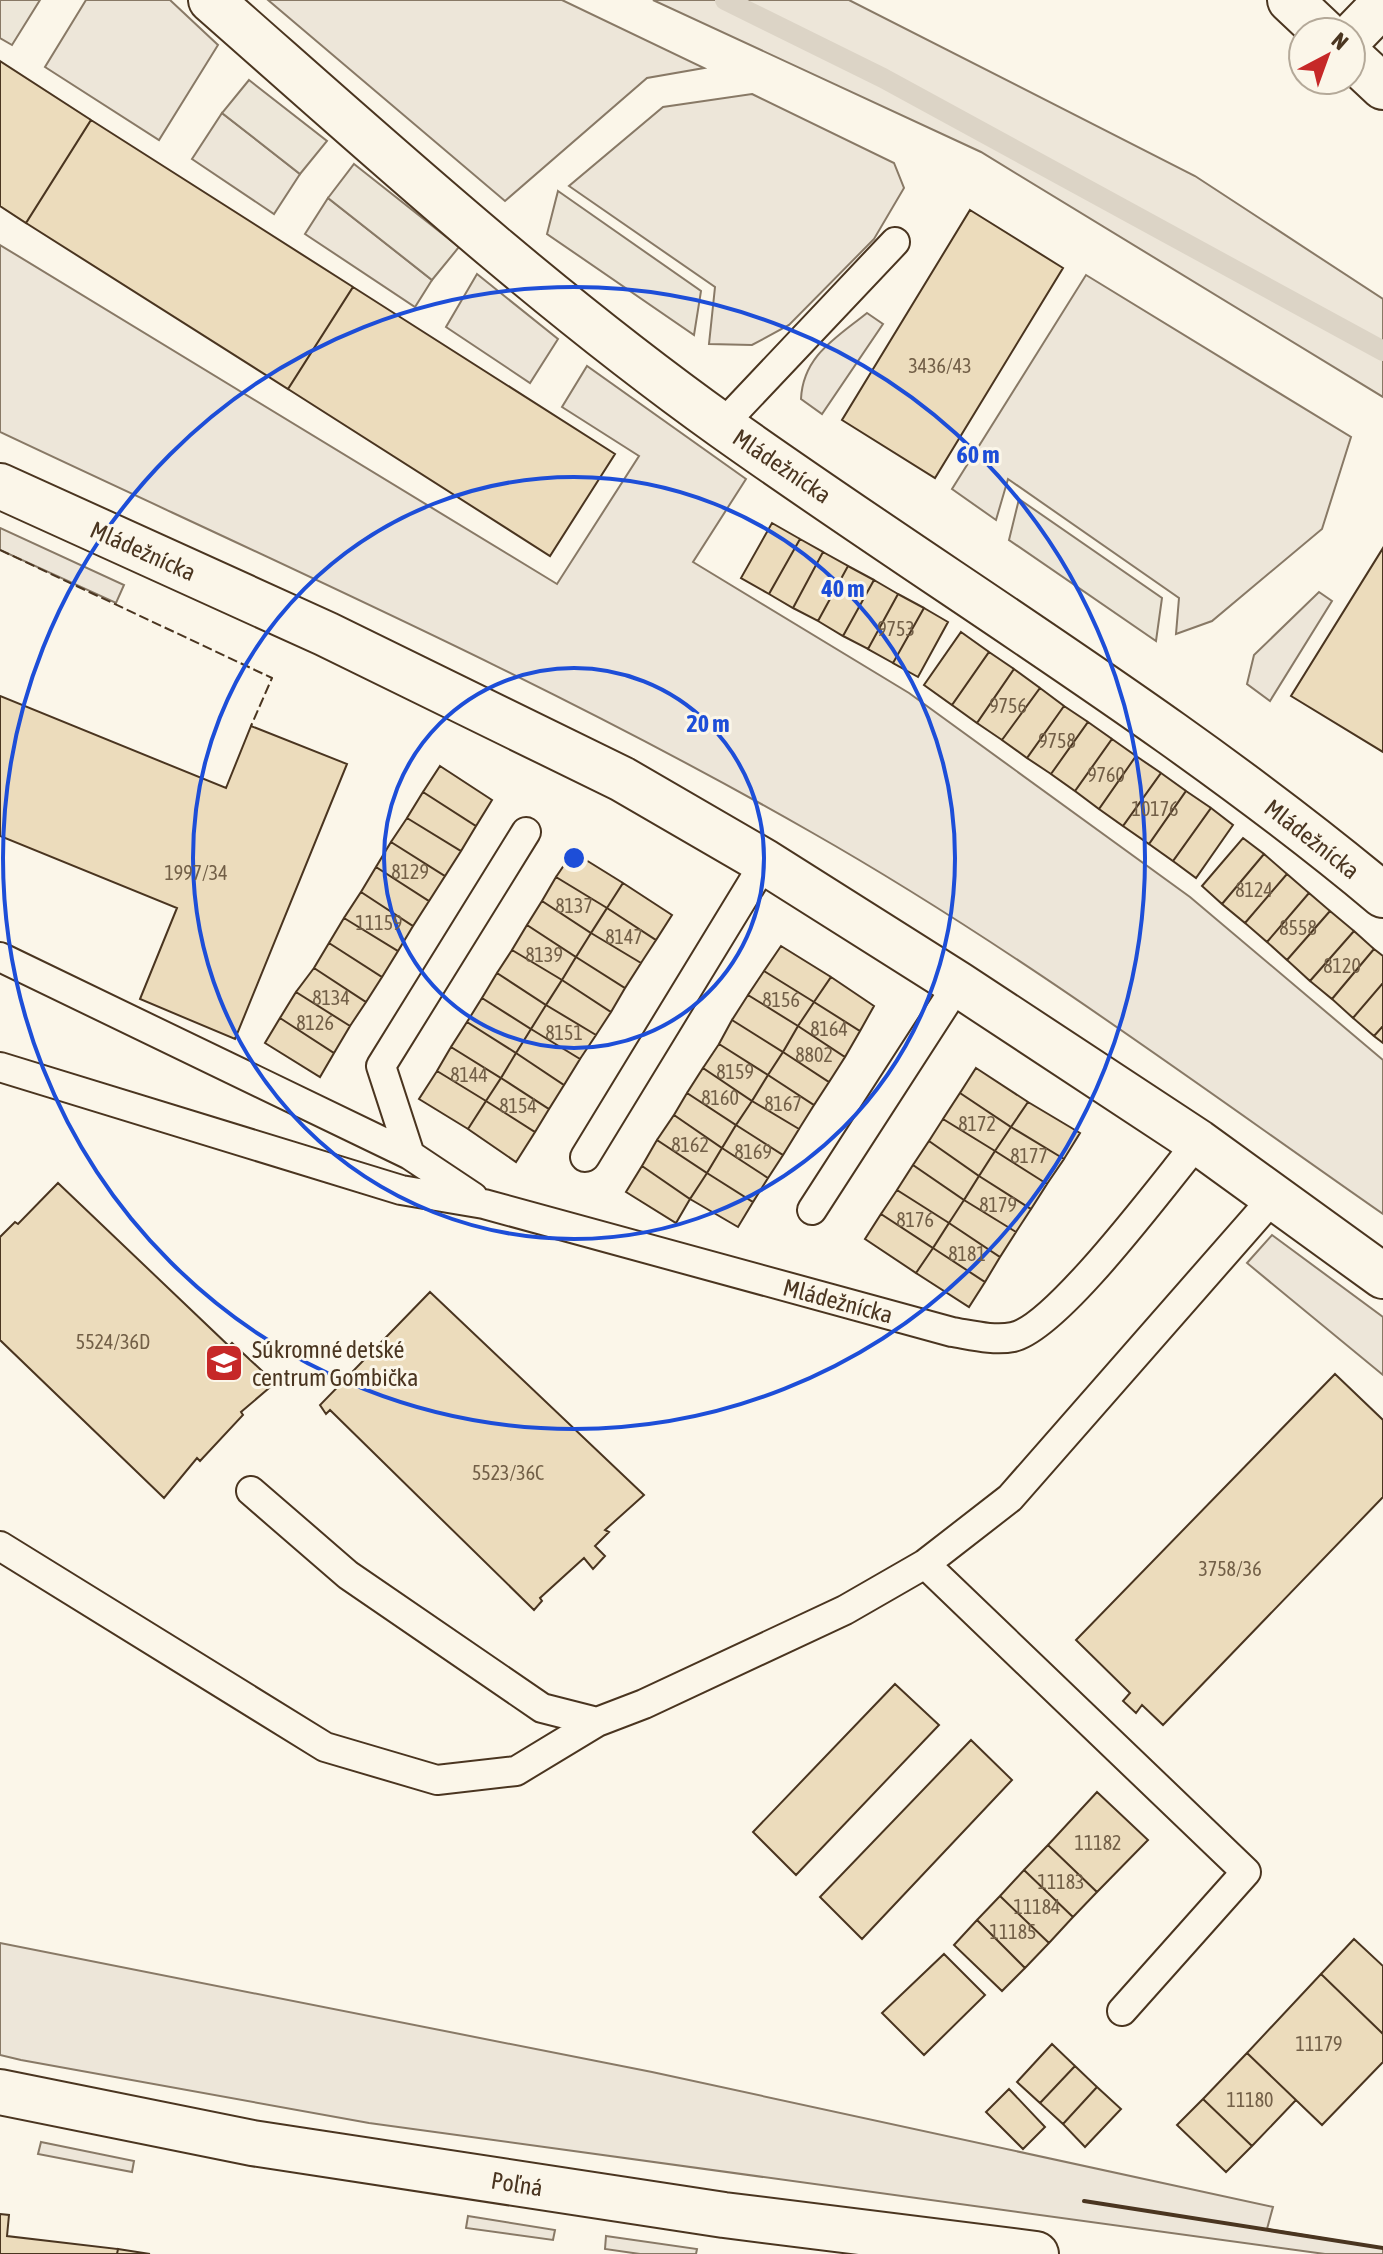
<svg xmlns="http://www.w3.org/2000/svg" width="1383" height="2254" viewBox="0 0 1383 2254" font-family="'Asap Condensed',sans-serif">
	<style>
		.green { fill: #ede6d9; stroke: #887966; stroke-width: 2 }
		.parking { fill: #ede7d9; stroke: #887966; stroke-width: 2 }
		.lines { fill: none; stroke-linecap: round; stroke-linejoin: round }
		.stream { stroke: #dcd4c6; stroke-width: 20 }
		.building { fill: #ecdcbc; stroke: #4a3520; stroke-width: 2 }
		.service-casing { stroke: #4a3520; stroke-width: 32 }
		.minor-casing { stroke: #4a3520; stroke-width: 48 }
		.tertiary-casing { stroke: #4a3520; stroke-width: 48 }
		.service { stroke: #fbf6e9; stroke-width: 28 }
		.minor { stroke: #fbf6e9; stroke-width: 44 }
		.tertiary { stroke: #fbf6e9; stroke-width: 44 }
		.fence { stroke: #4a3520; stroke-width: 2; stroke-dasharray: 10 4; stroke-linecap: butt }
		.wall { stroke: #4a3520; stroke-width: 4 }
		.ring { fill: none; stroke: #1d4ed8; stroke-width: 4 }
		.labels { text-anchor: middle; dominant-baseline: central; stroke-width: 6; stroke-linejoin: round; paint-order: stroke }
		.number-label { font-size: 20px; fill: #725f47 }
		.street-label { font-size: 24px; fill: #4a3520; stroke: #fbf6e9 }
		.poi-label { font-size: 24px; fill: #4a3520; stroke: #fbf6e9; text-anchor: start }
		.centre { fill: #1d4ed8; stroke: #fbf6e9; stroke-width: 4 }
		.ring-label { font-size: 24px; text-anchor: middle; font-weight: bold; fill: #1d4ed8; stroke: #fbf6e9; stroke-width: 6; stroke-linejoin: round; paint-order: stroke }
	</style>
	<rect width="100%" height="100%" fill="#fbf6e9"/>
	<!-- green -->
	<path class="green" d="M86,0H170L218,45L159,140L45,67Z
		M268,0H562L704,68L647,78L505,201Z
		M653,0H849L1195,176L1383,299V397L981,152Z
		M752,94L894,163L904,188L874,239L789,325L752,345L709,344L715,287L569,186L663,107Z
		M222,113L300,174L274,214L192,159Z
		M328,198L432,280L415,307L305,234Z
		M0,245L557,584L639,456L562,407L587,366L746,479L693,562L909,693L1190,897L1383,1060V1214C1195,1083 1010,945 811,832C549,682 273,561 0,432Z
		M477,274L558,339L530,383L446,327Z
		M1086,275L1351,437L1322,529L1212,621L1176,634L1179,598L1008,479L996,520L952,489Z
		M867,313L883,324L822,414L801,399C803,356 836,338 867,313Z
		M0,528L124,585L116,603L0,550Z
		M1319,592L1332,601L1270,701L1247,684L1254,655Z
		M1272,1235L1383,1317V1375L1247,1263Z
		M0,1943L652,2072L1273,2207L1267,2229L1383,2248V2254H1325L369,2123L21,2060L0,2055Z
		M41,2142L134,2161L132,2172L38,2154Z
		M468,2216L555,2230L553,2240L466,2228Z
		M606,2236L697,2249L696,2254H640L605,2249Z"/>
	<!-- parking -->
	<path class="parking" d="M0,0H40L12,45L0,38Z
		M249,80L327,141L300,174L222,113Z
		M354,164L459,247L432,280L328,198Z
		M558,191L701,291L694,335L547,234Z
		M1019,499L1162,598L1156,641L1009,540Z"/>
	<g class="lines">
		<!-- stream -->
		<path class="stream" d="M725,0L883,78L1383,351"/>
	</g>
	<!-- building -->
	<path class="building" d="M0,61L91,120L26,223L0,206Z
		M91,120L353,287L288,389L26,223Z
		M970,210L1063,268L935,478L842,420Z
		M353,287L615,454L550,556L288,389Z
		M772,523L800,539L769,594L741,578Z
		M800,539L823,552L793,608L769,594Z
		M1383,548V752L1291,696Z
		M823,552L848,566L818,621L793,608Z
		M848,566L874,580L843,636L818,621Z
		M874,580L898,594L868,649L843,636Z
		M898,594L924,608L893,663L868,649Z
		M924,608L948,622L918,677L893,663Z
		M961,632L989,652L952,705L924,685Z
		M989,652L1014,669L977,723L952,705Z
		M1014,669L1040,688L1002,740L977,723Z
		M1040,688L1064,706L1027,758L1002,740Z
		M0,696L226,788L251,726L347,764L235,1039L140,999L177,908L0,836Z
		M1064,706L1088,722L1051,774L1027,758Z
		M1088,722L1112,739L1075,791L1051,774Z
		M1112,739L1136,756L1099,809L1075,791Z
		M1136,756L1161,773L1123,826L1099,809Z
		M440,766L492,800L476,826L423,792Z
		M1161,773L1186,791L1149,844L1123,826Z
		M1186,791L1211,808L1173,861L1149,844Z
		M423,792L476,826L461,851L407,818Z
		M1211,808L1233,825L1196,878L1173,861Z
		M407,818L461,851L445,876L391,842Z
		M1243,838L1264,854L1222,904L1202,886Z
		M391,842L445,876L429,901L376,867Z
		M573,852L623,883L607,908L556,877Z
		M1264,854L1287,874L1245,923L1222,904Z
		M376,867L429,901L413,926L361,892Z
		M1287,874L1309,893L1267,942L1245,923Z
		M556,877L607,908L591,933L542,901Z
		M623,883L672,915L656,940L607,908Z
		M361,892L413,926L398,951L344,918Z
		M1309,893L1330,911L1287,960L1267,942Z
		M542,901L591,933L576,957L527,925Z
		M607,908L656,940L641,963L591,933Z
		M1330,911L1354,931L1310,981L1287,960Z
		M344,918L398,951L382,977L329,943Z
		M527,925L576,957L562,980L512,950Z
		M1354,931L1374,949L1332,999L1310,981Z
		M591,933L641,963L625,988L576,957Z
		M329,943L382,977L366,1002L314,968Z
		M781,946L831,977L814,1002L764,971Z
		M1374,949L1383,956V983L1353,1018L1332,999Z
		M512,950L562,980L546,1005L497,973Z
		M576,957L625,988L611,1012L562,980Z
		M314,968L366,1002L350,1026L296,992Z
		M764,971L814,1002L798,1026L748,995Z
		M497,973L546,1005L531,1029L482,998Z
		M831,977L874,1006L860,1031L814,1002Z
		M562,980L611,1012L596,1035L546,1005Z
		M1383,983V1026L1374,1036L1353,1018Z
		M296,992L350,1026L334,1053L280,1018Z
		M748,995L798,1026L783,1052L732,1020Z
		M482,998L531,1029L516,1053L467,1022Z
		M814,1002L860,1031L845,1057L798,1026Z
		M546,1005L596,1035L580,1059L531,1029Z
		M280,1018L334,1053L320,1077L265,1043Z
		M732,1020L783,1052L768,1075L719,1044Z
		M467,1022L516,1053L501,1078L451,1047Z
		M798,1026L845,1057L829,1082L783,1052Z
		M1383,1026V1043L1374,1036Z
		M531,1029L580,1059L564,1085L516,1053Z
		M719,1044L768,1075L752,1101L703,1068Z
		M451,1047L501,1078L486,1101L437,1071Z
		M783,1052L829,1082L814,1105L768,1075Z
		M516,1053L564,1085L549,1109L501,1078Z
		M703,1068L752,1101L736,1125L687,1093Z
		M976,1068L1028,1102L1011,1127L960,1093Z
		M437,1071L486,1101L468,1129L419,1099Z
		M768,1075L814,1105L799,1129L752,1101Z
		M501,1078L549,1109L535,1132L486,1101Z
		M687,1093L736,1125L722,1148L674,1115Z
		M960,1093L1011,1127L995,1151L943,1119Z
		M486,1101L535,1132L516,1162L468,1129Z
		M752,1101L799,1129L783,1155L736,1125Z
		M1028,1102L1080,1133L1064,1159L1011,1127Z
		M674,1115L722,1148L707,1173L657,1140Z
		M943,1119L995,1151L979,1176L929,1141Z
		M736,1125L783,1155L768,1178L722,1148Z
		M1011,1127L1064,1159L1047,1184L995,1151Z
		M657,1140L707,1173L690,1199L642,1166Z
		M929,1141L979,1176L964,1200L913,1165Z
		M722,1148L768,1178L753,1202L707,1173Z
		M995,1151L1047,1184L1031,1209L979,1176Z
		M913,1165L964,1200L949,1223L897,1190Z
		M642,1166L690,1199L676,1223L626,1192Z
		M707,1173L753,1202L738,1227L690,1199Z
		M979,1176L1031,1209L1016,1232L964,1200Z
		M58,1183L229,1346L232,1343L275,1383L241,1412L243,1415L200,1461L197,1458L164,1498L0,1340V1237L15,1222L18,1224Z
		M897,1190L949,1223L933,1248L881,1214Z
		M964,1200L1016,1232L1000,1257L949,1223Z
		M881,1214L933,1248L916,1273L865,1239Z
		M949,1223L1000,1257L985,1282L933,1248Z
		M933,1248L985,1282L969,1307L916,1273Z
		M430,1292L644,1495L605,1530L609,1532L595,1546L605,1556L593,1569L584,1558L540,1598L542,1601L534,1610L330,1410L326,1414L320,1405Z
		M1335,1374L1383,1420V1497L1163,1725L1142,1705L1136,1713L1123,1701L1130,1693L1076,1640Z
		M895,1684L939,1725L796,1875L753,1832Z
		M971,1740L1012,1780L862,1939L820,1897Z
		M1097,1792L1148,1840L1097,1892L1048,1845Z
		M1048,1845L1097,1892L1073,1917L1024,1870Z
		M1024,1870L1073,1917L1049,1943L1000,1896Z
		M1000,1896L1049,1943L1025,1968L977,1920Z
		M977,1920L1025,1968L1002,1991L954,1945Z
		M1354,1939L1383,1966V2034L1321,1974Z
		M944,1954L985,1995L924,2055L882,2013Z
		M1321,1974L1383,2034V2062L1322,2125L1247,2053Z
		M1052,2044L1075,2066L1040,2103L1017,2082Z
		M1247,2053L1296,2100L1252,2146L1203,2099Z
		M1075,2066L1097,2087L1063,2124L1040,2103Z
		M1097,2087L1121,2109L1085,2147L1063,2124Z
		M1009,2089L1045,2127L1023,2149L986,2112Z
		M1203,2099L1252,2146L1226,2172L1177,2125Z
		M0,2214L9,2215L7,2236L118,2249L117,2254H0Z
		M118,2249L150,2254H117Z"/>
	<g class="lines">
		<defs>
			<path id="service" d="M722,425L895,242
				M0,957L410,1155L473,1197
				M0,1067L401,1190L484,1204L952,1332C971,1335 994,1341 1013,1337C1057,1328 1164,1183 1198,1142
				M410,1155L381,1066L526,832
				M585,1157L765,862
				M812,1210L958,984
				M251,1491L348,1575L542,1708L597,1722L644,1704L845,1610L925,1564L1010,1498L1274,1197
				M0,1546L325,1747L437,1780L516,1771L597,1722
				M925,1564L1246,1872L1122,2011"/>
			<path id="minor" d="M211,0C378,147 542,297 724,427C943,583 1176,722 1383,895
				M1290,0L1324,32
				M1351,37L1383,4
				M1351,57L1383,87
				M0,486L326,634L622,779L765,862L958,984L1198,1142L1383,1276"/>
			<path id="tertiary" d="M0,2092L252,2143L724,2215L1036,2254"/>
		</defs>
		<!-- service casing -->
		<use href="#service" class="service-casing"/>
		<!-- minor casing -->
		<use href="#minor" class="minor-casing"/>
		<!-- tertiary casing -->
		<use href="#tertiary" class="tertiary-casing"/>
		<!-- service -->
		<use href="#service" class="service"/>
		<!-- minor -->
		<use href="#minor" class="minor"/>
		<!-- tertiary -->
		<use href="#tertiary" class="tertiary"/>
		<!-- fence -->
		<path class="fence" d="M0,550L272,678L251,726"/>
		<!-- wall -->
		<path class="wall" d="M1084,2201L1383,2248"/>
	</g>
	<!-- distance rings -->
	<g class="ring">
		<circle cx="574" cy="858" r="190"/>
		<circle cx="574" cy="858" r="381"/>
		<circle cx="574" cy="858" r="571"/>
	</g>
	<!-- icons -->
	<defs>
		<symbol id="school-square" viewBox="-11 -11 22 22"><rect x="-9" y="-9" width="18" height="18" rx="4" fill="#c62828" stroke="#fbf6e9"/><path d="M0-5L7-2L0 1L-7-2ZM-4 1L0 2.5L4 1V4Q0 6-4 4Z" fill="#fff"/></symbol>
	</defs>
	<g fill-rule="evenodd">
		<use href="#school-square" x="202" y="1341" width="44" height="44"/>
	</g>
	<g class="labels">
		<!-- number labels -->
		<g class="number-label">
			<text x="940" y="365">3436/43</text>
			<text x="896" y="628">9753</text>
			<text x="1008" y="705">9756</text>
			<text x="1057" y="740">9758</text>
			<text x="1106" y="774">9760</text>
			<text x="1155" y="808">10176</text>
			<text x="410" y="871">8129</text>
			<text x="196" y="872">1997/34</text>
			<text x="1254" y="889">8124</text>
			<text x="574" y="905">8137</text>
			<text x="379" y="922">11159</text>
			<text x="1298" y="927">8558</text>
			<text x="624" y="936">8147</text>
			<text x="544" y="954">8139</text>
			<text x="1342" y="965">8120</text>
			<text x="331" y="997">8134</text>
			<text x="781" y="999">8156</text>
			<text x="315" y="1022">8126</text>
			<text x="829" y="1028">8164</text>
			<text x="564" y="1032">8151</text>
			<text x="814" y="1054">8802</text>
			<text x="735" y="1071">8159</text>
			<text x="469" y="1074">8144</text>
			<text x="720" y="1097">8160</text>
			<text x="783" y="1103">8167</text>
			<text x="518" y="1105">8154</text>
			<text x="977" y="1123">8172</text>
			<text x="690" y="1144">8162</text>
			<text x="753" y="1151">8169</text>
			<text x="1029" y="1155">8177</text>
			<text x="998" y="1204">8179</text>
			<text x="915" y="1219">8176</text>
			<text x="967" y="1253">8181</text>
			<text x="113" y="1341">5524/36D</text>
			<text x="508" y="1472">5523/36C</text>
			<text x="1230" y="1568">3758/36</text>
			<text x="1098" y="1842">11182</text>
			<text x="1061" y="1881">11183</text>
			<text x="1037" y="1906">11184</text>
			<text x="1013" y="1931">11185</text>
			<text x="1319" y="2043">11179</text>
			<text x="1250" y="2099">11180</text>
		</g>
		<!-- street labels -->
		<g class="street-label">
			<text transform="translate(782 466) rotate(34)">Mládežnícka</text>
			<text transform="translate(143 551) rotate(24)">Mládežnícka</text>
			<text transform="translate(1312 839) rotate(38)">Mládežnícka</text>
			<text transform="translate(838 1301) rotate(15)">Mládežnícka</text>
			<text transform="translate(517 2184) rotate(9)">Poľná</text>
		</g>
		<!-- poi labels -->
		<g class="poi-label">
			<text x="252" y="1349">Súkromné detské<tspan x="252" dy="28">centrum Gombička</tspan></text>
		</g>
	</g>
	<circle cx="574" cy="858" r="12" class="centre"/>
	<g class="ring-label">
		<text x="978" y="463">60 m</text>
		<text x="843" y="597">40 m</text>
		<text x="708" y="732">20 m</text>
	</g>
	<!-- north arrow -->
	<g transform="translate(1327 56) rotate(41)"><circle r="38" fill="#fbf6e9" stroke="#b4a999" stroke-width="2"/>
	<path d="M0-6L14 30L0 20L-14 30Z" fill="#c62828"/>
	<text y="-12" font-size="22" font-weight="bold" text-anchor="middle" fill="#4a3520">N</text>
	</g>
</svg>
